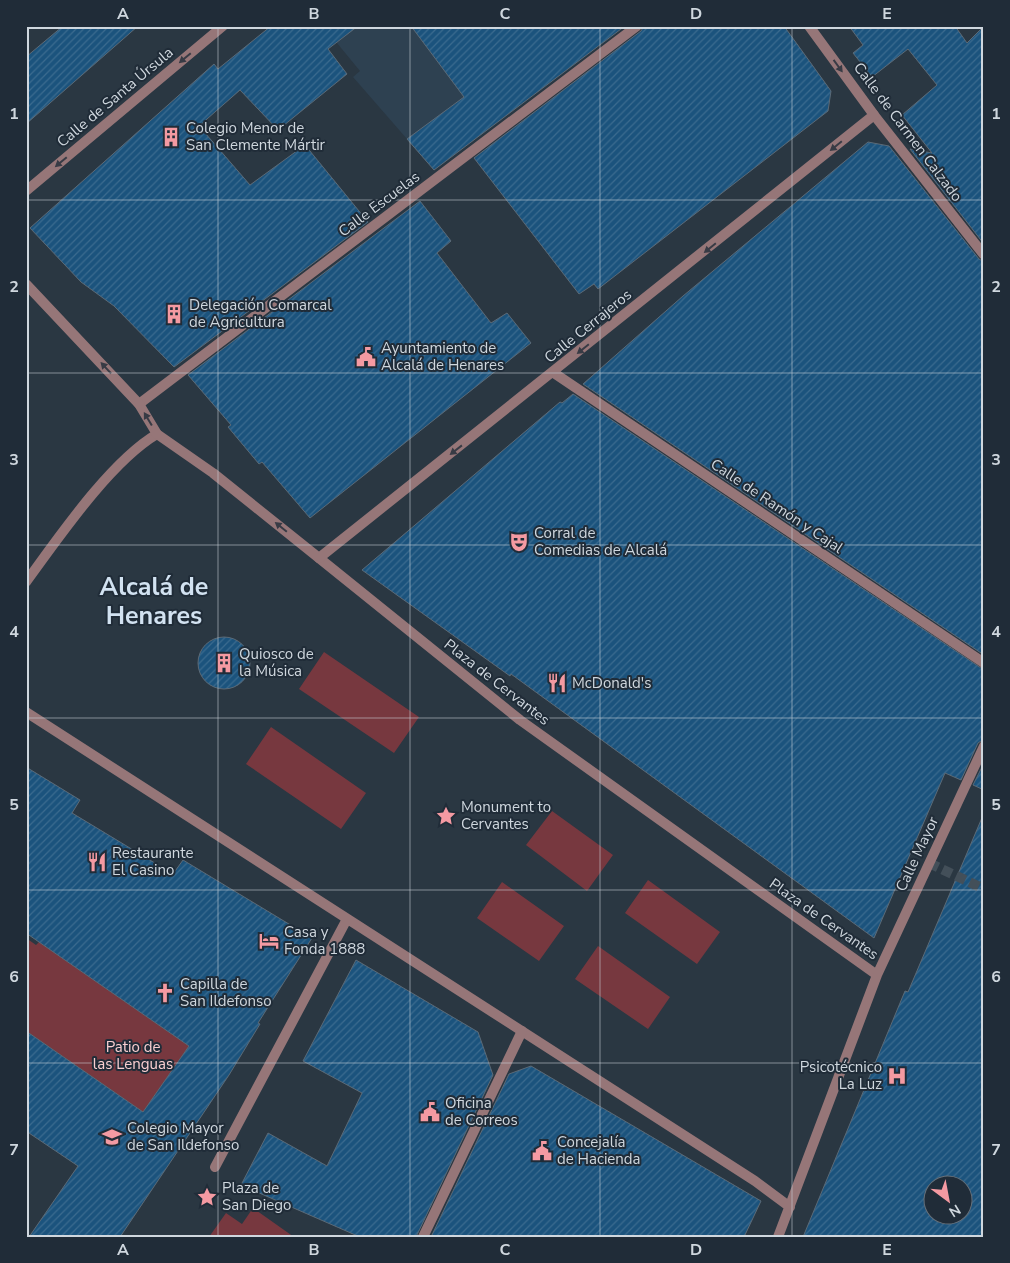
<svg xmlns="http://www.w3.org/2000/svg" width="1010" height="1263" viewBox="0 0 1010 1263" font-family="'Nunito Sans',sans-serif">
	<style>
		.built { fill: #2e4151 }
		.green { fill: #77383f }
		.building { fill: url(#building-hatch); stroke: #5b6a77; fill-rule: evenodd }
		.lines { fill: none; stroke-linecap: round; stroke-linejoin: round }
		.pedestrian-tunnel { stroke: #434f59; stroke-width: 10; stroke-dasharray: 10 5; stroke-linecap: butt }
		.pedestrian { stroke: #967678; stroke-width: 10 }
		.minor { stroke: #967678; stroke-width: 10 }
		.oneway { fill: #383b45 }
		.grid { fill: none; stroke: #cfd7de; stroke-width: 1; stroke-opacity: 0.55 }
		.labels { text-anchor: middle; dominant-baseline: central; stroke-width: 4; stroke-linejoin: round; paint-order: stroke }
		.street-label { font-size: 15px; fill: #cfd7de; stroke: #202c38 }
		.poi-label { font-size: 15px; fill: #cfd7de; stroke: #202c38; text-anchor: start }
		.park-label { font-size: 15px; fill: #facfd1; stroke: #202c38 }
		.town-label { font-size: 25px; font-weight: bold; fill: #d2e2f1; stroke: #202c38 }
		.neatline { fill: none; stroke: #cfd7de; stroke-width: 2 }
		.grid-label { font-size: 16px; text-anchor: middle; font-weight: bold; fill: #cfd7de }
	</style>
	<defs>
		<pattern id="building-hatch" width="6" height="6" patternUnits="userSpaceOnUse" patternTransform="scale(1.25)"><rect width="6" height="6" fill="#1b537d"/><path d="M-1 1l2-2M0 6l6-6M5 7l2-2" fill="none" stroke="#3b6b8f"/></pattern>
	</defs>
	<rect width="100%" height="100%" fill="#2a3742"/>
	<!-- built -->
	<path class="built" d="M323,26H619L434,170L353,77L360,71Z"/>
	<!-- green -->
	<path class="green" d="M324,652L419,717L394,753L299,689Z
		M271,727L366,793L341,829L246,764Z
		M552,811L613,855L587,891L526,845Z
		M648,880L720,932L697,964L625,913Z
		M502,882L564,926L539,961L477,918Z
		M26,938L36,945L39,942L189,1046L143,1112L26,1031Z
		M598,946L670,997L648,1029L575,979Z
		M253,1208L294,1237H209L226,1213L242,1224Z"/>
	<!-- building -->
	<path class="building" d="M63,26H138L26,124V57Z
		M271,26H358L328,49L347,74L278,130L240,90L199,126L250,185L305,145L368,222L174,367L114,306L81,282L30,228L214,64L218,69Z
		M411,26H625L434,170L407,139L464,97Z
		M644,26H784L831,91L828,111L598,289L594,284L579,294L474,158L641,31Z
		M849,26H955L967,43L984,26V244L910,149L932,153L902,115L937,85L908,49L872,77L853,53L863,45Z
		M868,142L889,146L979,259L984,262V655L583,384L683,296Z
		M420,201L451,241L437,253L491,323L507,313L531,343L310,518L262,462L259,464L228,427L231,425L188,375Z
		M573,394L984,670V739L978,743L961,780L945,773L874,938L511,674L510,676L362,570L560,402L562,403Z
		M198 663a26 26 0 1 1 52 0a26 26 0 1 1-52 0Z
		M984,763V790L973,785Z
		M26,767L80,800L72,813L173,874L183,860L312,938L258,1023L260,1024L229,1075L120,1237H29L78,1166L26,1131V1031L143,1112L189,1046L26,933Z
		M984,813V1237H803L905,991L908,992ZM932,1186H962V1216H932Z
		M356,960L478,1032L493,1075L416,1237H360L241,1185L268,1133L327,1166L362,1093L303,1061Z
		M531,1066L761,1201L744,1237H431L509,1074Z"/>
	<g class="lines">
		<!-- pedestrian-tunnel -->
		<path class="pedestrian-tunnel" d="M929,863L984,889"/>
		<!-- pedestrian -->
		<path class="pedestrian" d="M874,115L984,255
			M554,373L984,663
			M139,404L637,26
			M319,558L520,720L877,975
			M26,582C59,537 110,462 157,434
			M26,712L755,1181L790,1207
			M215,1167L347,919
			M778,1237L877,975L984,746"/>
		<!-- minor -->
		<path class="minor" d="M26,191L223,26
			M26,284L139,404L157,434L213,473L319,558L874,115L809,26
			M423,1237L522,1031"/>
	</g>
	<!-- one-way arrows -->
	<defs><path id="oneway-solid" d="M-6-.8H1V-3.2L6.5 0L1 3.2V.8H-6Z" transform="scale(1.25)"/></defs>
	<g class="oneway">
		<use href="#oneway-solid" transform="translate(185 58) rotate(140)"/>
		<use href="#oneway-solid" transform="translate(838 66) rotate(54)"/>
		<use href="#oneway-solid" transform="translate(836 146) rotate(141)"/>
		<use href="#oneway-solid" transform="translate(61 162) rotate(140)"/>
		<use href="#oneway-solid" transform="translate(710 248) rotate(141)"/>
		<use href="#oneway-solid" transform="translate(583 349) rotate(141)"/>
		<use href="#oneway-solid" transform="translate(106 368) rotate(-133)"/>
		<use href="#oneway-solid" transform="translate(148 419) rotate(-121)"/>
		<use href="#oneway-solid" transform="translate(456 450) rotate(142)"/>
		<use href="#oneway-solid" transform="translate(281 527) rotate(-141)"/>
	</g>
	<!-- grid -->
	<path class="grid" d="M218,26V1237M410,26V1237M600,26V1237M792,26V1237M26,200H984M26,373H984M26,545H984M26,718H984M26,890H984M26,1063H984"/>
	<!-- icons -->
	<defs>
		<symbol id="building-bare" viewBox="-9 -9 18 18"><path d="M-4-6H4V6H1V3H-1V6H-4ZM-2.5-4.3h1.7v1.8h-1.7ZM.8-4.3h1.7v1.8H.8ZM-2.5-1h1.7V.8h-1.7ZM.8-1h1.7V.8H.8Z" fill="#f49aa2" stroke="#202c38" stroke-width="2.5" paint-order="stroke"/></symbol>
		<symbol id="civic-bare" viewBox="-9 -9 18 18"><path d="M-.6-6.5H3V-4.5H.6V-3L4-1V1h2V6H-6V1h2V-1L-.6-3ZM-1.2 2.5V6h2.4V2.5Z" fill="#f49aa2" stroke="#202c38" stroke-width="2.5" paint-order="stroke"/></symbol>
		<symbol id="theatre-bare" viewBox="-9 -9 18 18"><path d="M-5-5.5Q0-4 5-5.5V0Q5 5 0 6Q-5 5-5 0ZM-3.3-2.5H-1v1.5H-3.3ZM1-2.5H3.3v1.5H1ZM-2.8 1Q0 5.5 2.8 1Z" fill="#f49aa2" stroke="#202c38" stroke-width="2.5" paint-order="stroke"/></symbol>
		<symbol id="restaurant-bare" viewBox="-9 -9 18 18"><path d="M-5-6h1v4h1v-4h1v4h1v-4h1v5L-1.5 .5V6h-2V.5L-5-1ZM5-6V6H3V1.5H1.5Q1.5-4 5-6Z" fill="#f49aa2" stroke="#202c38" stroke-width="2.5" paint-order="stroke"/></symbol>
		<symbol id="sight-bare" viewBox="-9 -9 18 18"><path d="M0-6L1.8-2.2L6-1.7L2.9 1.2L3.7 5.4L0 3.3L-3.7 5.4L-2.9 1.2L-6-1.7L-1.8-2.2Z" fill="#f49aa2" stroke="#202c38" stroke-width="2.5" paint-order="stroke"/></symbol>
		<symbol id="hotel-bare" viewBox="-9 -9 18 18"><path d="M-6-4.5h1.5V1H6V5H4.5V3h-9V5H-6ZM-4 0a1.8 1.8 0 1 1 3.6 0ZM.5 0V-2.5h3Q6-2.5 6 0Z" fill="#f49aa2" stroke="#202c38" stroke-width="2.5" paint-order="stroke"/></symbol>
		<symbol id="church-bare" viewBox="-9 -9 18 18"><path d="M-1.2-6h2.4v3.5h3.3v2.4h-3.3V6h-2.4V-.1h-3.3v-2.4h3.3Z" fill="#f49aa2" stroke="#202c38" stroke-width="2.5" paint-order="stroke"/></symbol>
		<symbol id="hospital-bare" viewBox="-9 -9 18 18"><path d="M-5-5h3v3.5h4V-5h3V5h-3V1.5h-4V5h-3Z" fill="#f49aa2" stroke="#202c38" stroke-width="2.5" paint-order="stroke"/></symbol>
		<symbol id="university-bare" viewBox="-9 -9 18 18"><path d="M0-5L7-2L0 1L-7-2ZM-4 1L0 2.5L4 1V4Q0 6-4 4Z" fill="#f49aa2" stroke="#202c38" stroke-width="2.5" paint-order="stroke"/></symbol>
	</defs>
	<g fill-rule="evenodd">
		<use href="#building-bare" x="157" y="123" width="28" height="28"/>
		<use href="#building-bare" x="160" y="300" width="28" height="28"/>
		<use href="#civic-bare" x="352" y="343" width="28" height="28"/>
		<use href="#theatre-bare" x="505" y="528" width="28" height="28"/>
		<use href="#building-bare" x="210" y="649" width="28" height="28"/>
		<use href="#restaurant-bare" x="543" y="669" width="28" height="28"/>
		<use href="#sight-bare" x="432" y="802" width="28" height="28"/>
		<use href="#restaurant-bare" x="83" y="848" width="28" height="28"/>
		<use href="#hotel-bare" x="255" y="927" width="28" height="28"/>
		<use href="#church-bare" x="151" y="979" width="28" height="28"/>
		<use href="#hospital-bare" x="883" y="1062" width="28" height="28"/>
		<use href="#civic-bare" x="416" y="1098" width="28" height="28"/>
		<use href="#university-bare" x="98" y="1123" width="28" height="28"/>
		<use href="#civic-bare" x="528" y="1137" width="28" height="28"/>
		<use href="#sight-bare" x="193" y="1183" width="28" height="28"/>
	</g>
	<g class="labels">
		<!-- street labels -->
		<g class="street-label">
			<text transform="translate(115 97) rotate(-40)">Calle de Santa Úrsula</text>
			<text transform="translate(908 132) rotate(53)">Calle de Carmen Calzado</text>
			<text transform="translate(379 204) rotate(-37)">Calle Escuelas</text>
			<text transform="translate(588 326) rotate(-39)">Calle Cerrajeros</text>
			<text transform="translate(777 506) rotate(34)">Calle de Ramón y Cajal</text>
			<text transform="translate(497 682) rotate(38)">Plaza de Cervantes</text>
			<text transform="translate(917 854) rotate(-65)">Calle Mayor</text>
			<text transform="translate(824 919) rotate(35)">Plaza de Cervantes</text>
		</g>
		<!-- poi labels -->
		<g class="poi-label">
			<text x="186" y="128">Colegio Menor de<tspan x="186" dy="17">San Clemente Mártir</tspan></text>
			<text x="189" y="305">Delegación Comarcal<tspan x="189" dy="17">de Agricultura</tspan></text>
			<text x="381" y="348">Ayuntamiento de<tspan x="381" dy="17">Alcalá de Henares</tspan></text>
			<text x="534" y="533">Corral de<tspan x="534" dy="17">Comedias de Alcalá</tspan></text>
			<text x="239" y="654">Quiosco de<tspan x="239" dy="17">la Música</tspan></text>
			<text x="572" y="683">McDonald's</text>
			<text x="461" y="807">Monument to<tspan x="461" dy="17">Cervantes</tspan></text>
			<text x="112" y="853">Restaurante<tspan x="112" dy="17">El Casino</tspan></text>
			<text x="284" y="932">Casa y<tspan x="284" dy="17">Fonda 1888</tspan></text>
			<text x="180" y="984">Capilla de<tspan x="180" dy="17">San Ildefonso</tspan></text>
			<text x="882" y="1067" text-anchor="end">Psicotécnico<tspan x="882" dy="17">La Luz</tspan></text>
			<text x="445" y="1103">Oficina<tspan x="445" dy="17">de Correos</tspan></text>
			<text x="127" y="1128">Colegio Mayor<tspan x="127" dy="17">de San Ildefonso</tspan></text>
			<text x="557" y="1142">Concejalía<tspan x="557" dy="17">de Hacienda</tspan></text>
			<text x="222" y="1188">Plaza de<tspan x="222" dy="17">San Diego</tspan></text>
		</g>
		<!-- park labels -->
		<g class="park-label">
			<text x="133" y="1047">Patio de<tspan x="133" dy="17">las Lenguas</tspan></text>
		</g>
		<!-- town labels -->
		<g class="town-label">
			<text x="154" y="587">Alcalá de<tspan x="154" dy="29">Henares</tspan></text>
		</g>
	</g>
	<!-- border -->
	<rect width="1010" height="1263" fill="none" stroke="#202c38" stroke-width="55"/>
	<!-- north arrow -->
	<g transform="translate(948 1200) rotate(148)"><circle r="24" fill="#202c38" stroke="#66707a"/>
	<path d="M0-4L9 19L0 12L-9 19Z" fill="#f49aa2"/>
	<text y="-8" font-size="14" font-weight="bold" text-anchor="middle" fill="#cfd7de">N</text>
	</g>
	<rect x="28" y="28" width="954" height="1208" class="neatline"/>
	<g class="grid-label">
		<text x="123" y="19">A</text>
		<text x="314" y="19">B</text>
		<text x="505" y="19">C</text>
		<text x="696" y="19">D</text>
		<text x="887" y="19">E</text>
		<text x="14" y="119">1</text>
		<text x="996" y="119">1</text>
		<text x="14" y="292">2</text>
		<text x="996" y="292">2</text>
		<text x="14" y="465">3</text>
		<text x="996" y="465">3</text>
		<text x="14" y="637">4</text>
		<text x="996" y="637">4</text>
		<text x="14" y="810">5</text>
		<text x="996" y="810">5</text>
		<text x="14" y="982">6</text>
		<text x="996" y="982">6</text>
		<text x="14" y="1155">7</text>
		<text x="996" y="1155">7</text>
		<text x="123" y="1255">A</text>
		<text x="314" y="1255">B</text>
		<text x="505" y="1255">C</text>
		<text x="696" y="1255">D</text>
		<text x="887" y="1255">E</text>
	</g>
</svg>
